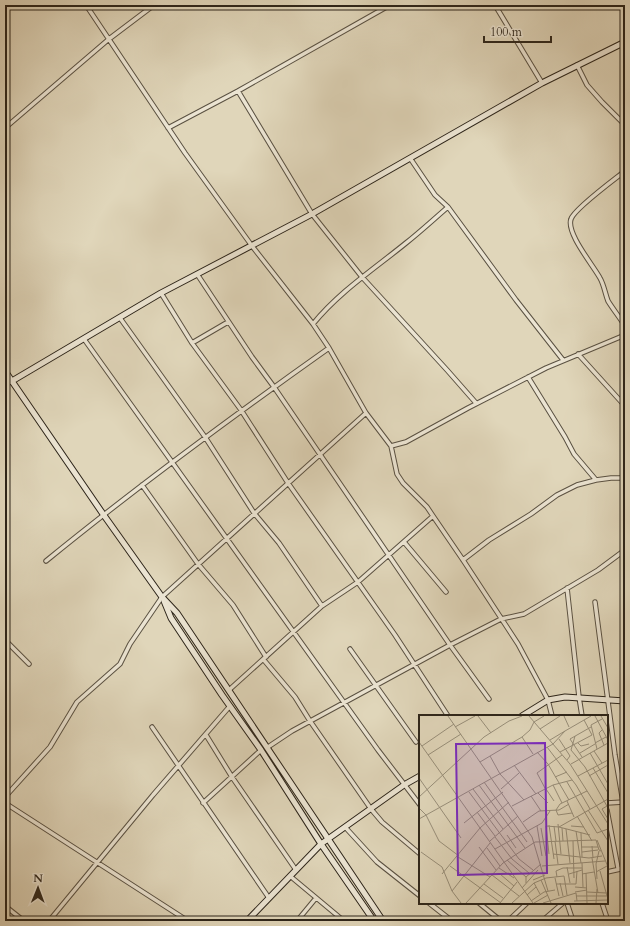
<svg xmlns="http://www.w3.org/2000/svg" width="630" height="926" viewBox="0 0 630 926" font-family="Cardo,serif">
	<style>
		.lines { fill: none; stroke-linecap: round; stroke-linejoin: round }
		.street-casing { stroke: #5a5142; stroke-width: 5.5 }
		.secondary-casing { stroke: #2d251a; stroke-width: 7 }
		.street { stroke: #ebe4d2; stroke-width: 3.5 }
		.secondary { stroke: #ebe4d2; stroke-width: 5 }
		.inset-road { fill: none; stroke: #988f7a; stroke-width: 1 }
		.view { fill: #7b2cbf; fill-opacity: 0.15; stroke: #7b2cbf; stroke-width: 2 }
		.inset-edge { fill: none; stroke: #2d251a; stroke-width: 2 }
	</style>
	<rect width="100%" height="100%" fill="#e0d6ba"/>
	<filter id="stains"><feTurbulence type="fractalNoise" baseFrequency=".005" numOctaves="4"/><feColorMatrix values="0 0 0 0 .2 0 0 0 0 .09 0 0 0 0 .02 0 0 0 .5 -.17"/></filter>
	<radialGradient id="worn" r=".72"><stop offset=".6" stop-color="#630" stop-opacity="0"/><stop offset="1" stop-color="#630" stop-opacity=".3"/></radialGradient>
	<g class="lines">
		<defs>
			<path id="street" d="M86,5L185,153L252,246L313,324L329,348L366,413L391,446L397,474L403,483L427,507L433,516L463,560L518,644L548,700L552,716
				M495,5L542,83
				M577,65L587,85L602,102L625,125
				M238,91L312,214L362,277L447,370L476,403
				M5,128L109,39L154,5
				M168,128L238,91L390,5
				M410,158L435,195L448,207L516,300L563,360
				M625,171C615,179 574,209 571,219C566,233 593,265 600,278C604,285 605,293 608,301C613,309 620,318 625,326
				M197,274L252,357L274,387L450,645L489,699
				M161,293L192,343L241,410L288,483L395,635L448,716
				M120,318L205,437L254,513L279,543L322,606
				M313,324C339,292 374,269 406,243C420,232 434,219 448,207
				M84,339L378,750L420,805
				M192,343L228,322
				M578,354L625,406
				M528,377L565,437L574,454L596,480
				M5,385L12,381
				M391,446L406,442L468,408L546,368L625,335
				M142,485L198,564L233,605L266,657
				M404,542L446,592
				M463,560L489,540L531,514L557,495L577,485L596,480L611,478H625
				M46,561C138,486 233,416 329,348
				M567,588L579,697L582,716
				M625,589V590
				M595,602L615,755L623,802
				M5,640L29,664
				M350,649L416,742
				M263,659L295,697L310,721L371,809L382,822L420,854
				M229,690L322,606L358,582L433,516
				M152,727L269,898
				M206,735L232,777L296,870
				M268,747L292,731L450,645L501,619L524,614L598,570L625,550
				M5,797L50,747L77,702L120,664L130,644L162,597L366,413
				M5,803L188,921
				M203,803L261,750
				M607,803L624,802
				M607,810L618,868
				M345,827L377,862L420,896
				M607,872L625,868
				M290,876L344,921
				M429,903L452,921
				M479,903L501,921
				M567,903L573,921
				M602,903L608,921
				M5,906L24,921
				M49,921L153,795L230,706
				M297,921L316,898
				M508,921L527,903
				M542,921L563,903"/>
			<path id="secondary" d="M5,371L103,514L162,597L177,613L383,921
				M12,381L161,293L312,214L542,83L625,42
				M164,601L171,618L222,695L261,750L321,844L374,921
				M522,716L548,700L565,697L625,701
				M247,921L321,844L404,785L420,776"/>
		</defs>
		<!-- street casing -->
		<use href="#street" class="street-casing"/>
		<!-- secondary casing -->
		<use href="#secondary" class="secondary-casing"/>
		<!-- street -->
		<use href="#street" class="street"/>
		<!-- secondary -->
		<use href="#secondary" class="secondary"/>
	</g>
	<!-- overview -->
	<g transform="translate(419 715)">
		<rect width="189" height="189" fill="#e0d6ba"/>
		<path class="inset-road" d="M29,1L113,122L129,176M59,1L72,18M110,1L151,49L189,109M145,1L150,12M176,1L189,25M182,1L189,13M36,12L56,1M121,14L141,1M183,15L180,18L185,30M103,22L114,39M140,24L151,41L148,45M131,25L146,16M0,27L61,113M159,28L162,31L170,29M176,28L187,22M134,29L146,16L172,1M3,31L35,9M128,32L157,70L171,94M178,34L172,10L183,4M152,35L166,52L189,93M152,35L156,21M175,36L183,48M118,37L129,49L150,85M141,37L173,20L165,5M161,38L176,29M171,38L189,69M9,40L42,19M71,41L81,59L105,85M163,42L151,24L172,12M61,47L103,22L111,15L115,7L125,1M152,49L189,28M95,50L117,79M174,53L189,78M159,61L189,45M170,61L189,50M136,62L148,57M0,63L42,123M65,67L108,127M148,67L178,118L189,114M60,70L106,133M134,70L143,88M54,74L84,114M82,74L100,58M127,74L135,86M127,75L118,58L143,40M50,77L100,144L114,155M119,78L129,88M112,81L122,96M0,82L65,22L90,6L103,1M148,86L155,102M93,91L134,70L153,65M177,91L189,84M188,91L183,94L189,104M0,93L7,100L20,126L40,141M169,95L189,126M58,97L76,121M153,98L139,100L137,95L141,89L168,76M158,101L173,126M0,104L134,29M104,107L120,96L140,95L150,89M45,108L84,77M139,109L142,139M130,110L135,144M118,111L123,141M135,111L137,126M152,111L165,112M140,112L171,120M61,113L114,188M122,113L127,141M143,113L144,126M147,114L151,148M157,116L162,148M162,118L163,142M88,120L97,133M76,122L93,144L110,158M178,125L189,152M71,126L99,101M136,126L139,149M154,126L155,163M173,131L174,143M60,132L77,155M162,132H179M68,133L81,151M76,134L123,108L131,96M2,137L23,152L33,176L42,188M163,137L179,135M130,139L127,111L140,112L177,91M134,139L170,143L183,141M39,142L71,162M173,143L179,178M88,145L107,162M163,148L164,172M31,151L82,188M123,151L186,146M148,152L151,168M80,153L95,163M181,156L188,181M177,157L188,151M167,158L168,188M23,159L61,113L90,87M81,159L95,171M150,159L163,155M163,159L175,157M73,160L100,181M138,162L137,156L144,153H163M136,163L140,181M178,164L177,149L180,136M114,165L126,160M122,165L132,188M107,168V162L122,149M115,168L121,179M141,168L144,181M65,169L84,183M137,169H157L158,156M156,172L168,173M103,173L119,155M33,176L71,128M156,177L168,175M168,177L188,178M108,180L117,172M157,181H189M112,186L125,177L136,175M155,186L189,185M47,188L84,148L116,127L177,125L180,135L182,136M81,188L98,167M93,188L115,168L127,163L145,161L148,180M115,188L129,180M124,188L157,178L158,186M177,188L178,174"/>
		<path class="view" d="M126,28L128,158L39,160L37,29Z"/>
		<rect width="189" height="189" class="inset-edge"/>
	</g>
	<!-- margin -->
	<rect width="630" height="926" fill="none" stroke="#e0d6ba" stroke-width="20"/>
	<rect x="6" y="6" width="618" height="914" fill="none" stroke="#2d251a" stroke-width="2"/>
	<rect x="10" y="10" width="610" height="906" fill="none" stroke="#2d251a"/>
	<!-- north arrow -->
	<g transform="translate(38 888) rotate(1)" stroke="#ebe4d2" stroke-width="3" paint-order="stroke">
	<path d="M0-3L7 15L0 10L-7 15Z" fill="#2d251a"/>
	<text y="-6" font-size="11" font-weight="bold" text-anchor="middle" fill="#2d251a">N</text>
	</g>
	<!-- scale -->
	<path d="M484 36v6h67v-6" fill="none" stroke="#2d251a" stroke-width="2"/>
	<text x="490" y="36" font-size="12" fill="#2d251a" stroke="#ebe4d2" stroke-width="3" paint-order="stroke">100 m</text>
	<rect width="100%" height="100%" filter="url(#stains)"/>
	<rect width="100%" height="100%" fill="url(#worn)"/>
</svg>
